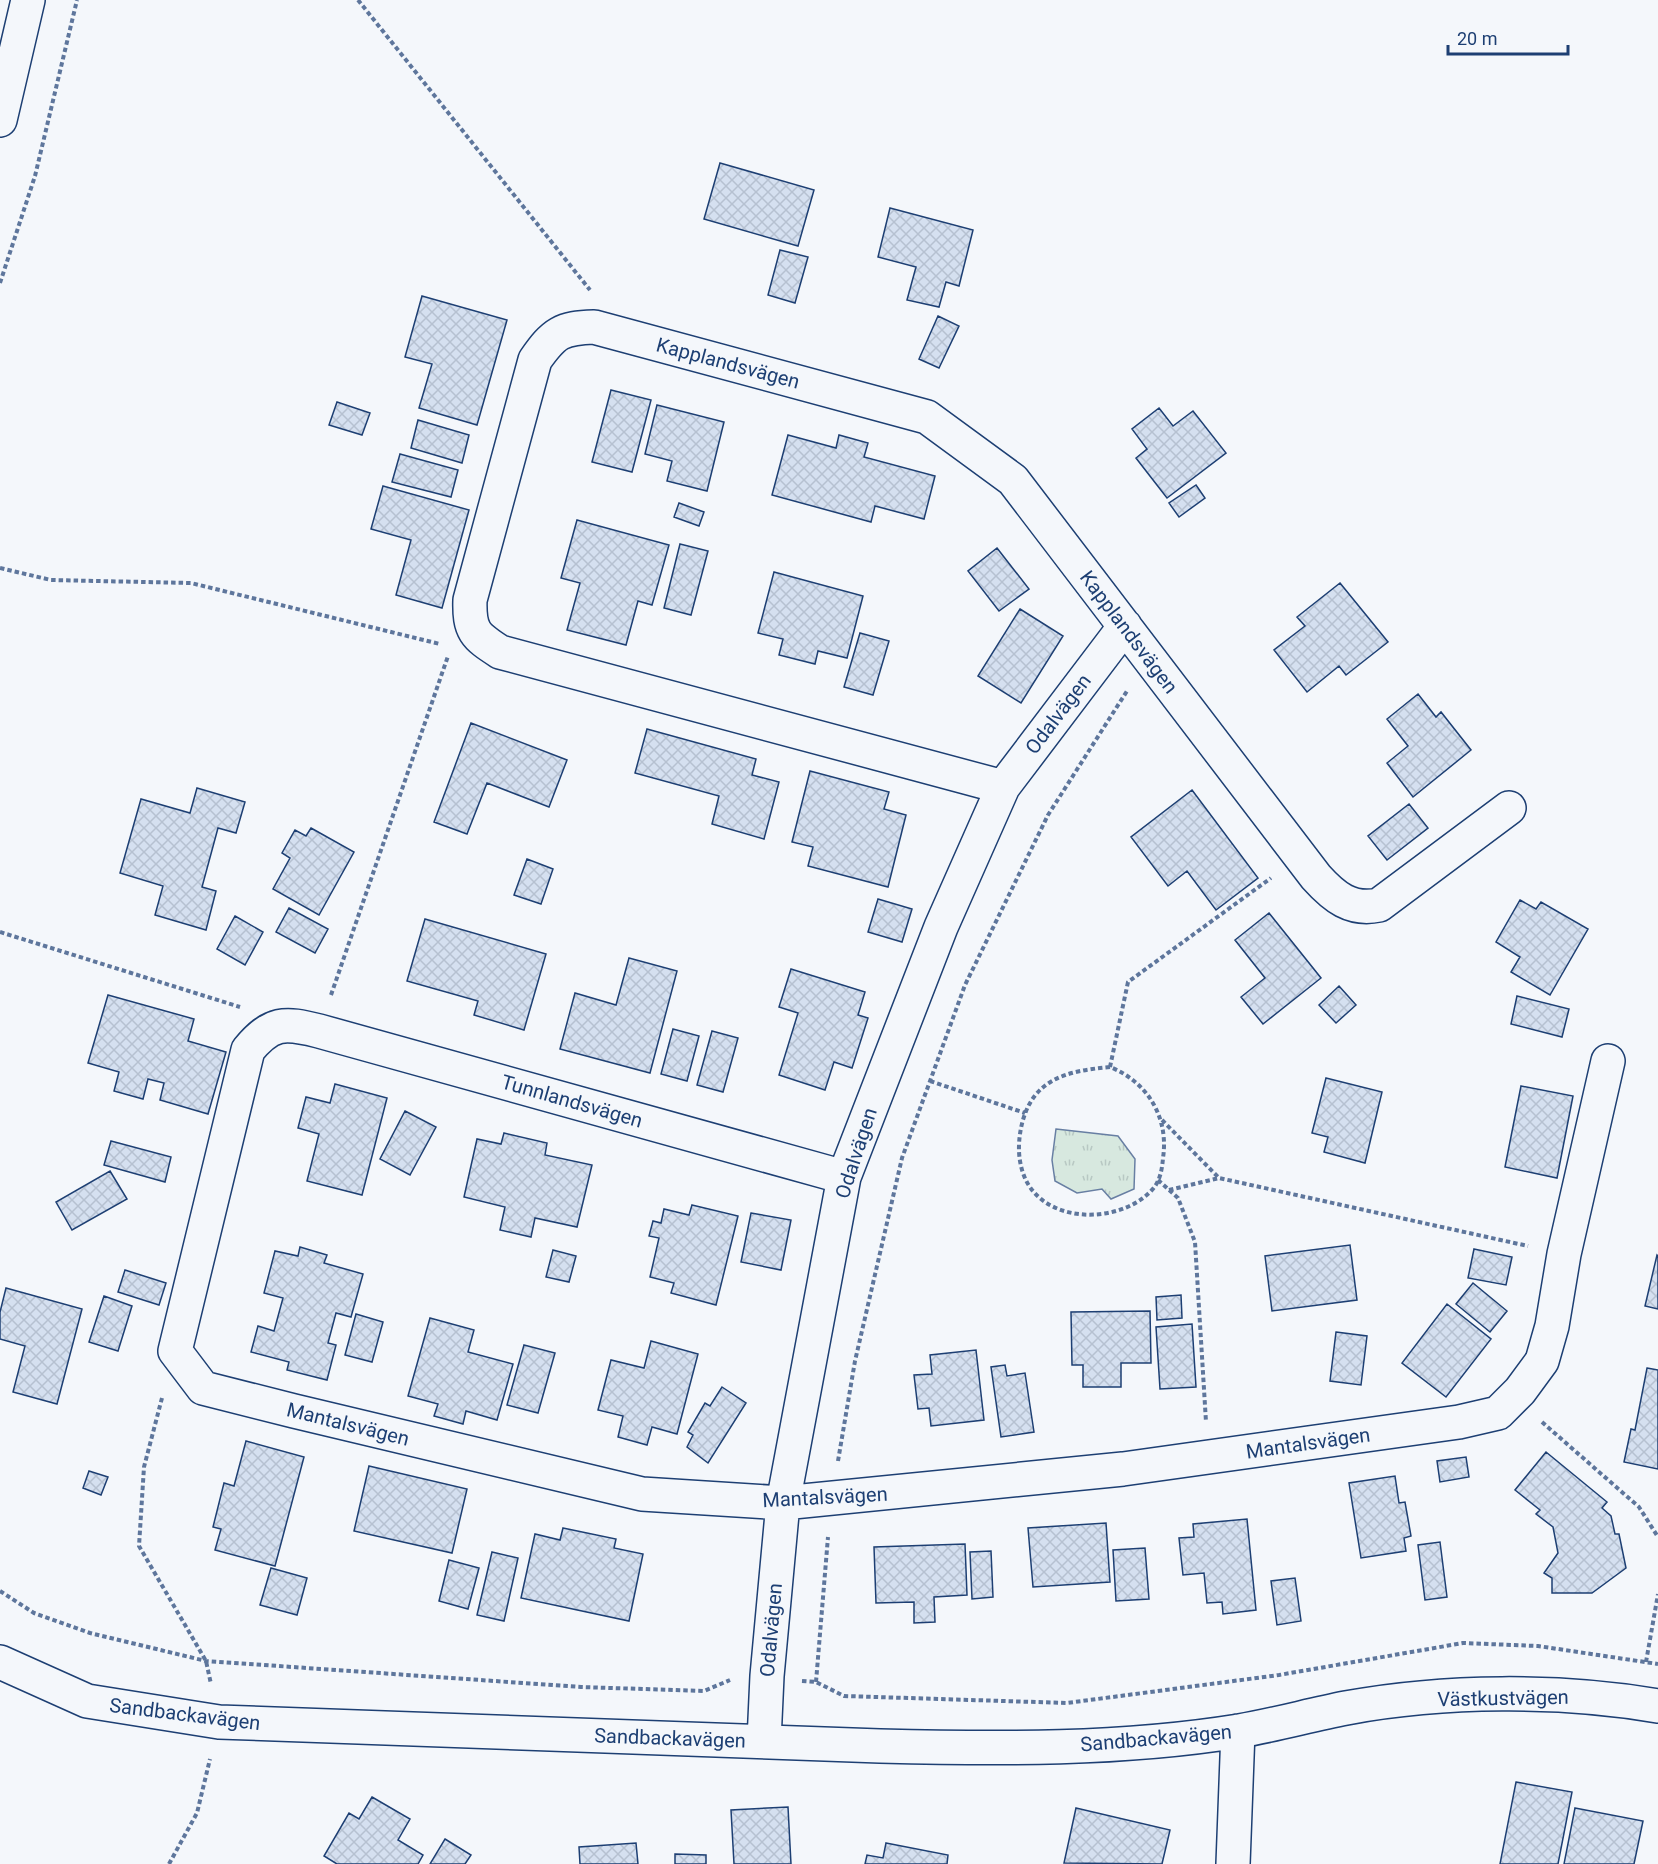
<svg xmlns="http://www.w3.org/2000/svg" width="1658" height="1864" viewBox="0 0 1658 1864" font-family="Roboto,sans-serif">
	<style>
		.park { fill: url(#park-tufts); stroke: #687fa3; stroke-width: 1.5 }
		.building { fill: url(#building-cross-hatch); stroke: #1d3f73; stroke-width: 1.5 }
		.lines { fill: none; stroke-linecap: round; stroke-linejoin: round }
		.minor-casing { stroke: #1d3f73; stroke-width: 36 }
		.path { stroke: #5e769c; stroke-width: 4; stroke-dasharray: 4.5 3; stroke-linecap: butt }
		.minor { stroke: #f4f7fb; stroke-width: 33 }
		.labels { text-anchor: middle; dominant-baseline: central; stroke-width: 4.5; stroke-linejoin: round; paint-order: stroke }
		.street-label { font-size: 20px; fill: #1d3f73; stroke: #f4f7fb }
	</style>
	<defs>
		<pattern id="park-tufts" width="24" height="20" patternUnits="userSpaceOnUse" patternTransform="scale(1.5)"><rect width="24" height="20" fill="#d7e8df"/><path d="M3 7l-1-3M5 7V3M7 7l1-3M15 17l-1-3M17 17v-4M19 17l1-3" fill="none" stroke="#b8c8c3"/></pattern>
		<pattern id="building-cross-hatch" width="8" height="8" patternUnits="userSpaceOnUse" patternTransform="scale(1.5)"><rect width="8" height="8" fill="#d5e0f0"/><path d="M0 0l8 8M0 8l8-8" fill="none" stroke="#b6c1d1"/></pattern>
	</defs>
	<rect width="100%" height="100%" fill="#f4f7fb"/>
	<!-- park -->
	<path class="park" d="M1056,1129L1118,1136L1135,1159L1134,1189L1111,1199L1102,1189L1077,1193L1055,1181L1052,1160Z"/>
	<!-- building -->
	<path class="building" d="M720,163L814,190L798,246L704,219Z
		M890,208L973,230L959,286L946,282L939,307L907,300L916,267L878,257Z
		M780,250L808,257L795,303L768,295Z
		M422,296L507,320L477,425L419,408L432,364L405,357Z
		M938,316L959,326L939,368L919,359Z
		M611,390L651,400L632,472L592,462Z
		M337,402L370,413L362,435L329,425Z
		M657,405L724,422L707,491L667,481L672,461L645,454Z
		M1159,408L1173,426L1193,411L1226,453L1167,498L1136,458L1147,449L1132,429Z
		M418,420L469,435L462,463L411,448Z
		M788,435L836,448L839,435L868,443L864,457L935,476L924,519L875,506L871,522L772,495Z
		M400,454L458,470L451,497L392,482Z
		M1196,485L1205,498L1179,517L1169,503Z
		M383,486L469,510L442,608L396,595L411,540L371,529Z
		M679,503L704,512L699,526L674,517Z
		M577,520L669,545L652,605L638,601L626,645L567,630L580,583L561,578Z
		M680,544L708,551L691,615L664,608Z
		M997,548L1029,589L999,611L968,571Z
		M774,572L863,596L847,658L818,651L815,664L779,655L783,639L758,633Z
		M1340,583L1388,642L1346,675L1339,666L1307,692L1274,650L1305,626L1297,617Z
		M1020,609L1063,636L1021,703L978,676Z
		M860,633L889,641L873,695L844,687Z
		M1418,694L1436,717L1441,712L1471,750L1413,797L1387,763L1408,746L1387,719Z
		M471,723L567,760L549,807L487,783L467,834L434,822Z
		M647,729L756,759L752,775L779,782L764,839L712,824L719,796L635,773Z
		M810,771L889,792L884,809L906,815L888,887L808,866L813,847L792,842Z
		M197,788L245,802L236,833L218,828L202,887L216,891L206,930L155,915L163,886L120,873L141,799L190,813Z
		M1192,790L1258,878L1216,910L1187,871L1168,886L1131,837Z
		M1409,804L1428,828L1387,860L1368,836Z
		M311,828L354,852L319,915L273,889L290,858L282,853L295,830L306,836Z
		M527,859L553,869L541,904L514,895Z
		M878,899L912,909L902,942L868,932Z
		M1520,900L1536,909L1541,902L1588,929L1550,995L1511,972L1520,957L1496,942Z
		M289,908L328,929L315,953L276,932Z
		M1269,913L1321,978L1263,1024L1241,997L1265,978L1235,940Z
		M235,916L263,932L245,965L217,949Z
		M425,919L546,954L524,1030L474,1015L478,1001L407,981Z
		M629,958L677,971L650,1073L560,1049L575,993L616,1005Z
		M791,969L865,992L858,1015L868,1018L852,1068L834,1062L825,1090L779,1075L798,1013L779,1007Z
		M1339,986L1356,1005L1336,1023L1319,1005Z
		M108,995L194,1019L188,1041L226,1052L208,1114L160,1100L164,1083L148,1079L143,1099L114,1091L119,1072L88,1063Z
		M1517,996L1569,1009L1562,1037L1511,1024Z
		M673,1029L699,1036L687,1081L661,1074Z
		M712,1031L738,1038L723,1092L697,1085Z
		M1326,1078L1382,1092L1365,1163L1324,1152L1328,1137L1312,1133Z
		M335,1084L387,1098L362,1195L307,1181L319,1134L298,1128L306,1097L330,1103Z
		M1521,1086L1573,1096L1557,1178L1505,1167Z
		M405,1111L436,1127L410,1175L380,1159Z
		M504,1133L547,1143L545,1155L592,1165L577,1227L535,1218L531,1237L500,1230L505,1207L464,1197L477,1139L501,1144Z
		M111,1141L171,1157L165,1182L104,1165Z
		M110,1171L127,1199L72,1230L56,1202Z
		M692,1205L738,1216L716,1305L671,1293L674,1283L650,1277L659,1238L649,1236L653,1221L661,1223L664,1209L689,1215Z
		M751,1213L791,1220L781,1270L741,1262Z
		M1350,1245L1357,1300L1272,1311L1265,1256Z
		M300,1247L327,1255L324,1263L363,1274L351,1317L336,1313L328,1343L336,1345L327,1380L287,1370L289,1362L251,1352L258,1326L274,1331L283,1298L264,1293L275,1251L298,1256Z
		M1474,1249L1512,1257L1506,1285L1468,1278Z
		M553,1250L576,1256L569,1282L546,1277Z
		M1657,1255L1658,1256V1309L1645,1306Z
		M125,1270L166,1283L159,1305L118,1292Z
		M1473,1283L1507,1311L1490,1332L1456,1304Z
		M6,1288L82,1309L57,1404L13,1392L25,1346L0,1339V1312Z
		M1181,1295L1182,1318L1157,1320L1156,1297Z
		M104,1296L132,1306L118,1351L89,1342Z
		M1447,1304L1491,1339L1446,1397L1402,1363Z
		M1150,1311L1151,1363H1121V1387H1083V1365H1072L1071,1312Z
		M356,1314L383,1322L372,1362L345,1355Z
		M430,1318L474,1330L468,1352L513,1364L497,1420L466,1411L463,1424L434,1416L438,1404L408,1396Z
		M1192,1324L1196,1387L1160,1389L1156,1327Z
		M1336,1332L1367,1336L1361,1385L1330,1381Z
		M651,1341L698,1354L677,1434L652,1427L647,1445L618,1437L623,1416L598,1410L611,1360L644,1368Z
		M524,1345L555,1353L538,1413L507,1405Z
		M976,1350L984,1420L931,1426L929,1408L918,1409L914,1375L932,1374L930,1355Z
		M1005,1365L1007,1376L1025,1373L1034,1432L1001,1437L991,1367Z
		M1647,1368L1658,1370V1469L1624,1462L1631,1429L1635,1430Z
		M722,1387L746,1403L708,1463L687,1447L693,1435L688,1432L705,1403L710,1406Z
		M246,1441L304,1457L275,1566L215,1550L221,1529L213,1527L224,1483L234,1486Z
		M1546,1452L1607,1502L1602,1508L1611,1516L1615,1534H1619L1626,1568L1592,1593H1552V1578L1544,1573L1558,1553L1553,1527L1536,1514L1540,1510L1515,1490Z
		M1466,1457L1469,1477L1440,1482L1437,1461Z
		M369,1466L467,1489L452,1553L354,1531Z
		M89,1471L108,1477L101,1495L83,1488Z
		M1395,1476L1399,1503L1405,1502L1411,1536L1404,1538L1406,1551L1361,1558L1349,1483Z
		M1247,1519L1256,1610L1223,1614L1222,1602L1207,1603L1204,1573L1183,1575L1179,1538L1194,1537L1193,1524Z
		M1106,1523L1110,1582L1033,1587L1028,1528Z
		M563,1528L616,1539L614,1548L643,1554L629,1621L521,1598L535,1534L560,1540Z
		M1440,1542L1447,1597L1425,1600L1418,1545Z
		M965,1544L967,1595L934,1597L935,1622L914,1623V1602L876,1603L874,1547Z
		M1145,1548L1149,1599L1116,1601L1113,1550Z
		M991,1551L993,1597L972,1599L970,1552Z
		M492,1552L518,1558L504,1621L477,1615Z
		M449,1560L479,1568L468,1609L439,1601Z
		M271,1568L307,1578L297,1615L260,1605Z
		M1295,1578L1301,1621L1277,1625L1271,1581Z
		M1516,1782L1572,1792L1558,1864H1500Z
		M372,1797L410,1819L398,1840L423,1855L418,1864H337L324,1856L349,1813L359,1819Z
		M788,1807L791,1864H734L731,1810Z
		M1076,1808L1170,1830L1162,1864L1064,1863Z
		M1575,1808L1643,1821L1634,1864H1564Z
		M445,1839L471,1855L465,1864H430Z
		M636,1843L638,1864H580L579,1847Z
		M886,1843L948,1855L947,1864H865L867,1855L883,1858Z
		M675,1854L706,1855V1864H675Z"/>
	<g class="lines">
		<defs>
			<path id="minor" d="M0,120L28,0
				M1003,787L500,652C475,636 469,631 470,600L535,360C554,333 561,328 594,327L927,417L1013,480L1316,877C1334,897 1351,911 1379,905L1509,808
				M844,1177L319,1031C284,1022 271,1022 248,1050L175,1351L203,1388L294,1411L642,1494L783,1503L1123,1469L1459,1422L1498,1413L1520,1391L1542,1361L1552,1326L1564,1254L1608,1061
				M0,1662L87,1701L219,1722L880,1746C999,1749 1121,1750 1239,1731C1275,1725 1310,1715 1346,1708C1443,1690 1561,1689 1658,1706
				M764,1741L767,1676L783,1503L844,1177L941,927L1003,787L1125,626
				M1233,1864L1238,1731"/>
		</defs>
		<!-- minor casing -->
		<use href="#minor" class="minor-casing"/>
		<!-- path -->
		<path class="path" d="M358,0L590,290
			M0,283L35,176L77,0
			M0,568L51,580L191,583L440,644
			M0,932L240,1007
			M331,995L448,656
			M1110,1067C1066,1071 1031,1079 1021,1128C1018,1144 1018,1158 1023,1173C1040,1224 1117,1226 1151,1191C1160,1182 1162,1170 1163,1158C1169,1118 1148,1082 1110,1067L1128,982L1271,878
			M930,1081L1025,1113
			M1162,1120L1219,1178
			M1158,1180L1178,1198L1195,1242L1206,1422
			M1169,1190L1219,1178L1528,1246
			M162,1398L144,1467L139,1546L206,1661L211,1684
			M1542,1422L1639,1507L1658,1537
			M838,1461L855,1361L902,1158L965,985L1048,815L1127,691
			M0,1591L34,1613L90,1633L206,1661L581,1687L704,1691L730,1680
			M1646,1662L1658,1594
			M802,1681L816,1682L844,1696L1067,1703L1279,1675L1463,1643L1538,1646L1658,1664
			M816,1682L828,1537
			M169,1864L197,1813L210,1759"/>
		<!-- minor -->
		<use href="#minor" class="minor"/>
	</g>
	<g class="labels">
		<!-- street labels -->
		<g class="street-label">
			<text transform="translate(728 363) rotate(15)">Kapplandsvägen</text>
			<text transform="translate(1129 632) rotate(53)">Kapplandsvägen</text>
			<text transform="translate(1058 714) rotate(-53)">Odalvägen</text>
			<text transform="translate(572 1101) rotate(16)">Tunnlandsvägen</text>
			<text transform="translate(856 1153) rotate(-72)">Odalvägen</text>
			<text transform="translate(348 1424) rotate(14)">Mantalsvägen</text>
			<text transform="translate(1308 1443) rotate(-8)">Mantalsvägen</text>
			<text transform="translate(825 1497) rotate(-3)">Mantalsvägen</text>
			<text transform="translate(771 1630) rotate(-85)">Odalvägen</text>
			<text transform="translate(1503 1698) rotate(-1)">Västkustvägen</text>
			<text transform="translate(185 1714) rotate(7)">Sandbackavägen</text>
			<text transform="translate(670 1738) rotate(2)">Sandbackavägen</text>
			<text transform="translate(1156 1738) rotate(-5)">Sandbackavägen</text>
		</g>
	</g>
	<!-- scale -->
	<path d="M1448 45v9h120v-9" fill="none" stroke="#1d3f73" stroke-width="3"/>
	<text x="1457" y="45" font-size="18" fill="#1d3f73" stroke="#f4f7fb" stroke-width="4.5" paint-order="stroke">20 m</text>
</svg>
